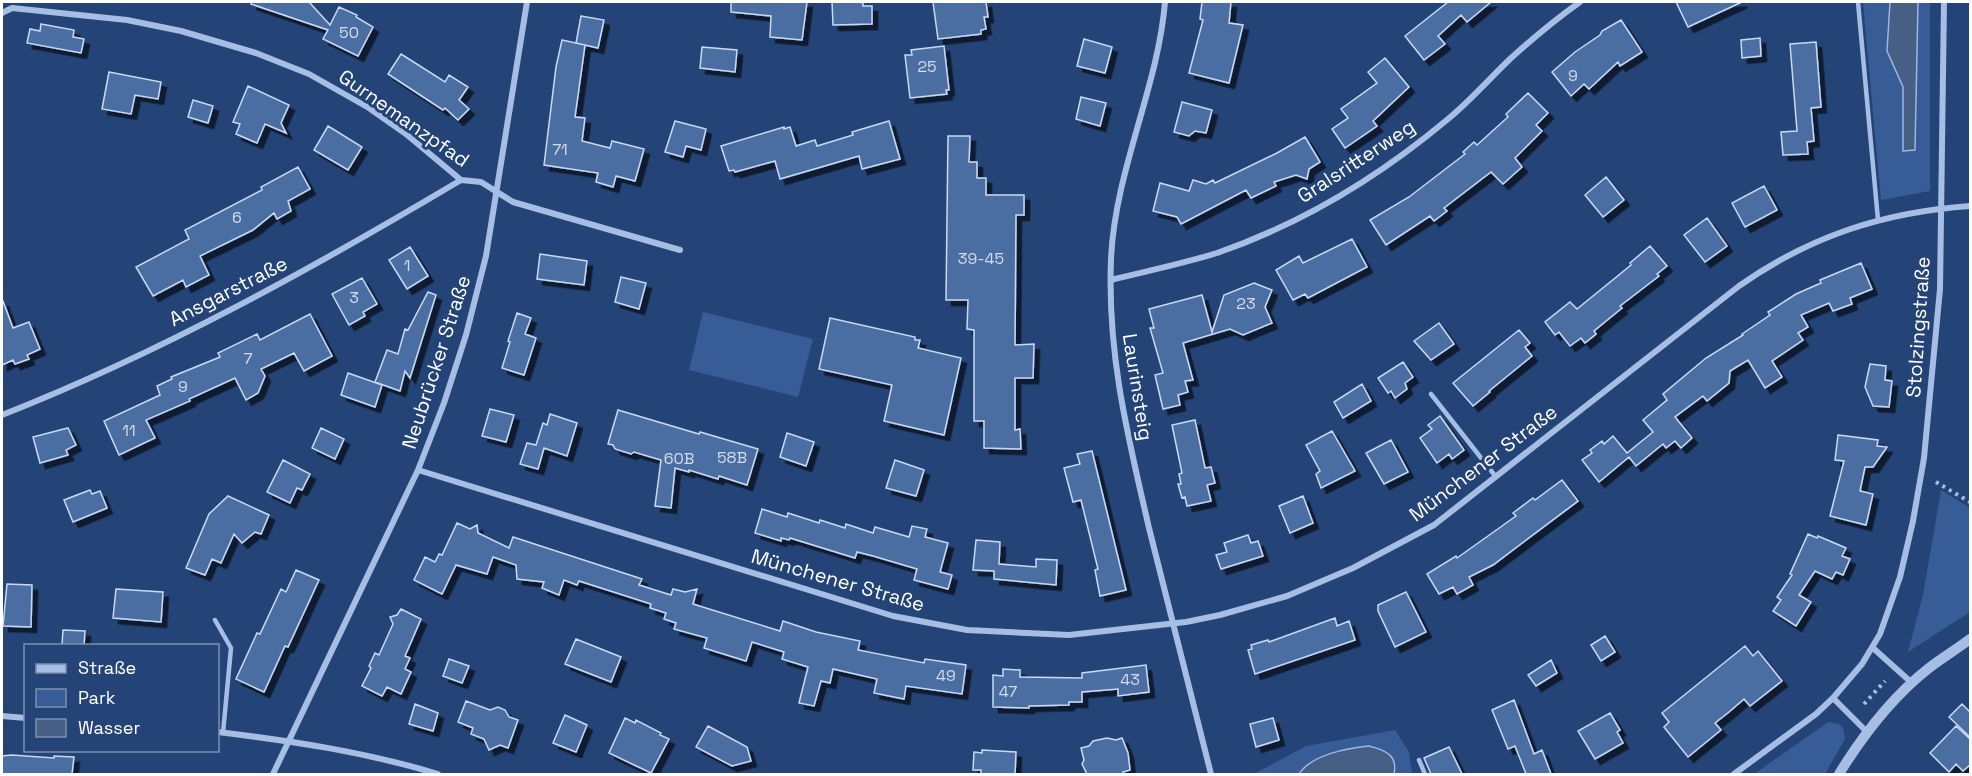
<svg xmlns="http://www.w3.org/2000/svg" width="1972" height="776" viewBox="0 0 1972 776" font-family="'Space Grotesk',sans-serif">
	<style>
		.green { fill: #375c96 }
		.water { fill: #475e85; stroke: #9ab8e4; stroke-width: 1.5 }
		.building { fill: #4c6ea2; stroke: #c8d9f3; stroke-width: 1.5; filter: url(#shadow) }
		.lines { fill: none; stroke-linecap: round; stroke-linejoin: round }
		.path { stroke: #a6bee4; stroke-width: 4; stroke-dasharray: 3 4.5; stroke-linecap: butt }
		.service { stroke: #a6bee4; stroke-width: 4.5 }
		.minor { stroke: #a6bee4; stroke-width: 6 }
		.tertiary { stroke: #a6bee4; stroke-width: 10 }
		.labels { text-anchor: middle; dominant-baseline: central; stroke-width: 6; stroke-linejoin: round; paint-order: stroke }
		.number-label { font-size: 16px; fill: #d2dbe8 }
		.street-label { font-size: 20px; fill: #fff; stroke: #244478 }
	</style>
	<defs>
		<filter id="shadow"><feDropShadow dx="5.5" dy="5.5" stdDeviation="0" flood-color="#0009"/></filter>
	</defs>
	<rect width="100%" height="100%" fill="#244478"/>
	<!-- green -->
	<path class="green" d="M1863,2H1890L1887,51L1903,87L1904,151L1915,150L1918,2H1930V191L1881,200Z
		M703,312L813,339L798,397L689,370Z
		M1941,490L1970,508V612L1908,652L1923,595Z
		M1828,722L1839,724L1843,728L1845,739L1825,774H1754Z
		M1395,730L1409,752L1412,774H1394L1396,766L1302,770L1299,774H1254L1306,746Z"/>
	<!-- water -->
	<path class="water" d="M1890,2H1918L1915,150L1903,151V87L1887,51Z
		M1369,746C1385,750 1398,755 1394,774H1299C1311,755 1347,748 1369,746Z"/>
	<!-- building -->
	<path class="building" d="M252,2H309L330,25L339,7L357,15L356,17L373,27L358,56L323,39L328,30L251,4Z
		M731,2H807L802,40L770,37L771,16L731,12Z
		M832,2H859L863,3V6H872V24L833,25Z
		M933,2H986L988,17H984L986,29L981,30V34L938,39Z
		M1202,2H1231L1229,23L1243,25L1229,83L1189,73L1203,20L1200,19Z
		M1448,2H1491L1467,22L1461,15L1438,36L1445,44L1424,60L1405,36Z
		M1676,2H1742L1688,27Z
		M581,16L604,20L598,48L576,43Z
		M1621,20L1642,52L1620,66L1618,62L1589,89L1584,84L1571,96L1552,72L1575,52L1600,35L1602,31Z
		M41,24L74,30L73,37L84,39L81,53L27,43L30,29L40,31Z
		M1760,38L1761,56L1742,58L1741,40Z
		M1084,39L1112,47L1105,73L1077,66Z
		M562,40L585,45L575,117L585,118L582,141L610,148L612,141L644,149L635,181L616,176L613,187L596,182L598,173L544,165L556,67Z
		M1816,42L1821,107L1811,108L1814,141L1807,142L1808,154L1783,155L1781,132L1797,131L1790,44Z
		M944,46L949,90H946L947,94L910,98L905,55H912L911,50Z
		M702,47L737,50L735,72L700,68Z
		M401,54L445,82L449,75L468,87L459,100L469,109L458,120L445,108L443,110L388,74Z
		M1385,58L1409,87L1373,121L1377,126L1345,148L1332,129L1348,118L1341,109L1377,83L1368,72Z
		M109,72L161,82L158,99L135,95L131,114L102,109Z
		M248,86L289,105L281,123L286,133L265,124L257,143L236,134L240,124L233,122Z
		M1528,93L1548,113L1536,125L1542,131L1515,158L1522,167L1503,184L1491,172L1444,208L1447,211L1434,221L1430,216L1386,245L1370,220L1409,197L1465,154L1463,152L1474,142L1477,145L1508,117L1506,114Z
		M1081,97L1106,103L1100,126L1076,119Z
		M193,100L213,106L208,123L188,117Z
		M1182,102L1212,110L1206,133L1195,131L1189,136L1174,132Z
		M675,121L706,129L701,150L686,146L683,157L665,152Z
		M889,121L900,159L862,169L859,156L780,179L775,161L735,172L734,170L729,171L721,146L784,127V129L790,127L796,146L815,140L817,146L853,135L852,132Z
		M328,126L362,147L348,170L314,150Z
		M948,136H970L969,162H977V178H986V195H1024V215H1016L1015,345L1034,344L1033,378H1015V430L1020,429L1021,449L984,448V421H974V330L967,329L968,300H946Z
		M1305,137L1320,162L1309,169L1307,179L1296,175L1274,182L1276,186L1251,198L1246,190L1181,224L1177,217L1153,211L1160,183L1189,191L1193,180L1206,184L1213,180L1215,183L1277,153Z
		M298,167L310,189L288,201L291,211L277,219L274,213L253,230L200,256L209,275L186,287L183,280L153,296L136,267L189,239L185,230L262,190L261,187Z
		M1606,177L1624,200L1603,217L1585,195Z
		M1764,186L1777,210L1745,227L1732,203Z
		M1707,218L1727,246L1705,262L1684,235Z
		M1352,239L1367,267L1308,298L1305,294L1293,300L1276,270L1299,256L1303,263Z
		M1650,246L1667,266L1657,274L1659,276L1620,306L1622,308L1594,331L1596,334L1585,343L1581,338L1570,346L1559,332L1555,335L1545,322L1570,302L1577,309L1631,265L1630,263Z
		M410,247L428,276L407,289L389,260Z
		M540,254L587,261L584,285L537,279Z
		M1861,263L1872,289L1850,298L1852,304L1833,311L1829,303L1801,315L1808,327L1798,333L1803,340L1772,361L1782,377L1765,388L1748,360L1730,371L1729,383L1707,401L1703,396L1675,417L1692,438L1681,448L1675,441L1666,448L1663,444L1636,466L1629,457L1599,482L1582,460L1592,453L1590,450L1602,441L1604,444L1613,436L1627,453L1653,432L1643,420L1667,400L1663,394L1706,358L1743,335L1742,334L1770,315L1768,312L1796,294L1821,283L1820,280Z
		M621,277L646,283L639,309L615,302Z
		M362,278L377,304L363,312L365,316L349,325L332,294Z
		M1254,283L1272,290L1265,307L1272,323L1243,335L1230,329L1183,343L1193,380L1185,381L1188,392L1178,395L1180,405L1163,409L1155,375L1163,373L1150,328H1154L1149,309L1202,295L1212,332L1224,295Z
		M428,292L436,295L410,378L405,371L400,391L375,382L387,350L398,354L405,329L408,330Z
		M2,301H3L13,328L29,322L40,349L27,355L29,359L15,364L13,360L2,365Z
		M517,313L531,318L525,334L536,338L524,375L502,368L510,342L508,341Z
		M310,314L332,356L304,371L294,353L261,369L265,376L258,393L246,400L235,378L189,399L190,401L146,420L155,438L119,455L104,421L160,395L157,386L172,379L171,377L220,357L218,353L257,334L260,340Z
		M830,318L915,337V340H920L918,348L961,358L944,435L884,421L892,385L819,369Z
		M1439,323L1454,344L1431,360L1414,341Z
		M1519,330L1530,343L1525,347L1532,356L1489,391L1490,392L1473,406L1453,383Z
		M1403,362L1413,377L1405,383L1407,389L1395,398L1391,391L1388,393L1378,378Z
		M1870,364L1886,366L1885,380L1892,381L1889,407L1873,406L1865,387Z
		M348,373L382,385L375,407L341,395Z
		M1362,384L1371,401L1343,418L1334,402Z
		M490,409L514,415L506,442L482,436Z
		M618,410L699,434L700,432L758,449L747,485L719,476L718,479L689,470V472L675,468L671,508L655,506L661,460L634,452L631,454L615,449L613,445L608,444Z
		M550,414L577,423L567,456L544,448L538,469L520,464L527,443L536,445L543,423L547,425Z
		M1440,416L1464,450L1452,459L1449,454L1437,463L1420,438L1432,429L1428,425Z
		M1195,420L1205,468L1211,467L1215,483L1207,485L1211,501L1187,506L1185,497L1182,498L1178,484H1181L1179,474L1182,473L1172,425Z
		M68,428L76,445L66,450L68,455L40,463L33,437Z
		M321,428L344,439L335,459L312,448Z
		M1332,431L1355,471L1321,488L1316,474L1320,471L1306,445Z
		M787,433L814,442L806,466L780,457Z
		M1838,435L1878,440L1877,446L1887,447L1873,467H1865L1860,491L1873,494L1866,525L1830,516L1844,461L1835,460Z
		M1391,440L1408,472L1384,484L1366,453Z
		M1092,451L1126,590L1100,596L1095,570L1098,569L1081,500L1073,502L1064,468L1080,464L1077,454Z
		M283,460L310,474L302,490L297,488L290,503L267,492Z
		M895,460L924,470L916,496L886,488Z
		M1562,480L1578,501L1493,565L1469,577L1473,585L1457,594L1453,587L1439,594L1427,574L1456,556L1457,558L1516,516L1513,513L1533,498L1535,500Z
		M90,490L92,494L100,491L107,508L73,522L64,500Z
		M228,496L269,515L261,534L255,532L242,543L234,534L221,563L212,559L205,575L186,568L209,514Z
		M1303,496L1313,523L1290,533L1279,506Z
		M762,509L787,517L788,513L819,523L820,520L845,528L846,524L873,533L875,527L909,537L912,526L927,529L925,537L948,543L940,572L952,575L948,589L914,580L917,569L873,556L857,552L855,558L790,538L789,540L781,538V541L755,533Z
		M457,523L470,529L477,525L478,533L509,548L513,537L642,579L639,585L671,595L673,589L685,592L697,589L693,604L780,631L783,621L816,632L860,641L858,650L924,663L925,659L966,665L962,694L906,686L904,699L874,693L877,679L833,669L830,683L821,681L814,706L799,703L808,667L782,659L784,652L752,642L746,661L704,648L707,638L674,629L676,623L664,619L666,613L650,608L651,604L579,581L577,585L564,580L559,595L542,588L544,582L517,579L516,565L493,557L487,574L456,565L442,594L414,580L425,557L435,562L439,554L442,555Z
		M1808,534L1817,538L1818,536L1846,548L1842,556L1850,559L1843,575L1836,572L1832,579L1815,571L1799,595L1811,602L1796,626L1773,611L1781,600L1777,597L1792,575L1790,574Z
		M1248,535L1251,543L1258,541L1263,556L1221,569L1216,555L1227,552L1224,543Z
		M976,540L1000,542L999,564L1036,567V559L1057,560L1056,585L994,579V571L973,570Z
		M296,570L319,580L288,647L285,646L264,692L236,679L257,633L260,634L281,589L286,592Z
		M7,584L32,585L31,627L3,626Z
		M116,589L163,592L161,622L113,618Z
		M1406,592L1426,632L1395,647L1378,611V605Z
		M401,609L421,619L405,656L410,658L405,669L411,672L401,694L387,687L382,696L362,686L371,668L369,666L375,653L379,655L393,624L390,617L397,615Z
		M1335,618L1337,626L1349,621L1355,640L1255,674L1248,650L1252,649L1251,645L1268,640L1269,642Z
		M63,630L85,631L84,645H62Z
		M1605,636L1615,652L1601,661L1591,645Z
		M576,639L621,657L611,682L565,664Z
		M1745,646L1753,656L1758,651L1782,681L1750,706L1744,699L1729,712L1715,723L1721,730L1688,757L1664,727L1669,722L1662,713Z
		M449,659L469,666L462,683L443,676Z
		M1551,660L1557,673L1536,686L1528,675Z
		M1146,665L1149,692L1118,696V689L1082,692V702H1069V705L1029,706V708L993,707V675L1003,676V669L1020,670V677L1082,678V673Z
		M1514,700L1534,754L1542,750L1551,774H1526L1515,746L1508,749L1492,710Z
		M466,701L490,710L498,707L505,710L509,717L518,720L508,748L500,745L489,750L484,739L471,734L473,728L458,722Z
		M415,704L438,713L433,731L409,724Z
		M1962,704L1971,713V738L1949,717Z
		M1610,713L1620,730L1617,732L1623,743L1595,759L1578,731Z
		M565,715L587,725L576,752L553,743Z
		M625,718L635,723L636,720L661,733L660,735L669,739L651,773L609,753Z
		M1273,718L1279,740L1256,747L1250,724Z
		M708,726L747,747L751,761L732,766L696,747Z
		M1956,726L1971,740V764L1963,771L1956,764L1949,772L1930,753Z
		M1107,738L1116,740L1122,738L1128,753L1130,770L1123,772V774H1087L1082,764L1084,760L1081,748L1089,746L1093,741Z
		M1449,747L1462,774H1431L1424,758Z
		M982,750L1016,752L1015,774H981V770H973L974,752L982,753Z
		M12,755L54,758V756L74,757L72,774H2V756Z"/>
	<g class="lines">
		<!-- path -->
		<path class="path" d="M1936,482L1970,502
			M1864,704L1885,681"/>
		<!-- service -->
		<path class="service" d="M1858,2L1878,220
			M1431,394L1496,477
			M215,620L231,648L223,733
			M1419,760L1425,774"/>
		<!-- minor -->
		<path class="minor" d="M1165,2C1158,88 1115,170 1111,259C1107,354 1128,437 1149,528C1169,610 1190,692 1211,774
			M2,13L12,8L127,20L181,31L256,53L309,74L369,108L406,134L461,180L481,182L513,202L680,250
			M1111,280C1147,271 1182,264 1217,253C1301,224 1380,176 1448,119C1470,101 1489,79 1510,59C1532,39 1556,19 1580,2
			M2,415C162,352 313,268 461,180
			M418,470L893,616L967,630L1069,635L1186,622L1220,615L1287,596L1353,568L1434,525L1739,286C1810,236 1884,212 1970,206
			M1873,648L1912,683
			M1833,698L1867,732
			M2,716L26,718
			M218,732C292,741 366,752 438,774
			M273,774L418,470L444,403L466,335L486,256L527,2
			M1734,774L1816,714L1833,698L1862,664L1880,634L1900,577L1913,521L1924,458L1940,289L1944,2"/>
		<!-- tertiary -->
		<path class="tertiary" d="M1839,774C1863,735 1892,697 1929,668C1942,658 1957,649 1970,639"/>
	</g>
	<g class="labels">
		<!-- number labels -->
		<g class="number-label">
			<text x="349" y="32">50</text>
			<text x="927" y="66">25</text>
			<text x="1573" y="75">9</text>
			<text x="560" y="149">71</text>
			<text x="237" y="217">6</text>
			<text x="981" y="258">39-45</text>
			<text x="407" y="265">1</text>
			<text x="354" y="297">3</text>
			<text x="1246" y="303">23</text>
			<text x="248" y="358">7</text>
			<text x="183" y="386">9</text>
			<text x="129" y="430">11</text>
			<text x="732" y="457">58B</text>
			<text x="679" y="458">60B</text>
			<text x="946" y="675">49</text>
			<text x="1130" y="679">43</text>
			<text x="1008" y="691">47</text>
		</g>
		<!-- street labels -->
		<g class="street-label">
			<text transform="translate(404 118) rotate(35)">Gurnemanzpfad</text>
			<text transform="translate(1356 161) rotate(-33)">Gralsritterweg</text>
			<text transform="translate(228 291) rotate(-27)">Ansgarstraße</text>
			<text transform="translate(1918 327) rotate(-86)">Stolzingstraße</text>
			<text transform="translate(436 362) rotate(-72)">Neubrücker Straße</text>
			<text transform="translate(1138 387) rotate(81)">Laurinsteig</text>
			<text transform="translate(1483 463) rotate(-37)">Münchener Straße</text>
			<text transform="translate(838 580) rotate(16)">Münchener Straße</text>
		</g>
	</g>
	<!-- border -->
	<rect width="1972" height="776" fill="none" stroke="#ffffff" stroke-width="6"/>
	<!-- legend -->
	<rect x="24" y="644" width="195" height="108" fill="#244478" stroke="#7c8fae" stroke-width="1.5"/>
	<rect x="36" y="664" width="30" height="9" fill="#a6bee4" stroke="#7c8fae" stroke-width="1.5"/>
	<text x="78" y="674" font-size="18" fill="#ffffff">Straße</text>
	<rect x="36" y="689" width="30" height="18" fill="#375c96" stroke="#7c8fae" stroke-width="1.5"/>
	<text x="78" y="704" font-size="18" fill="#ffffff">Park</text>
	<rect x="36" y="719" width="30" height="18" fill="#475e85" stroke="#7c8fae" stroke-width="1.5"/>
	<text x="78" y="734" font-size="18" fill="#ffffff">Wasser</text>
</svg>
